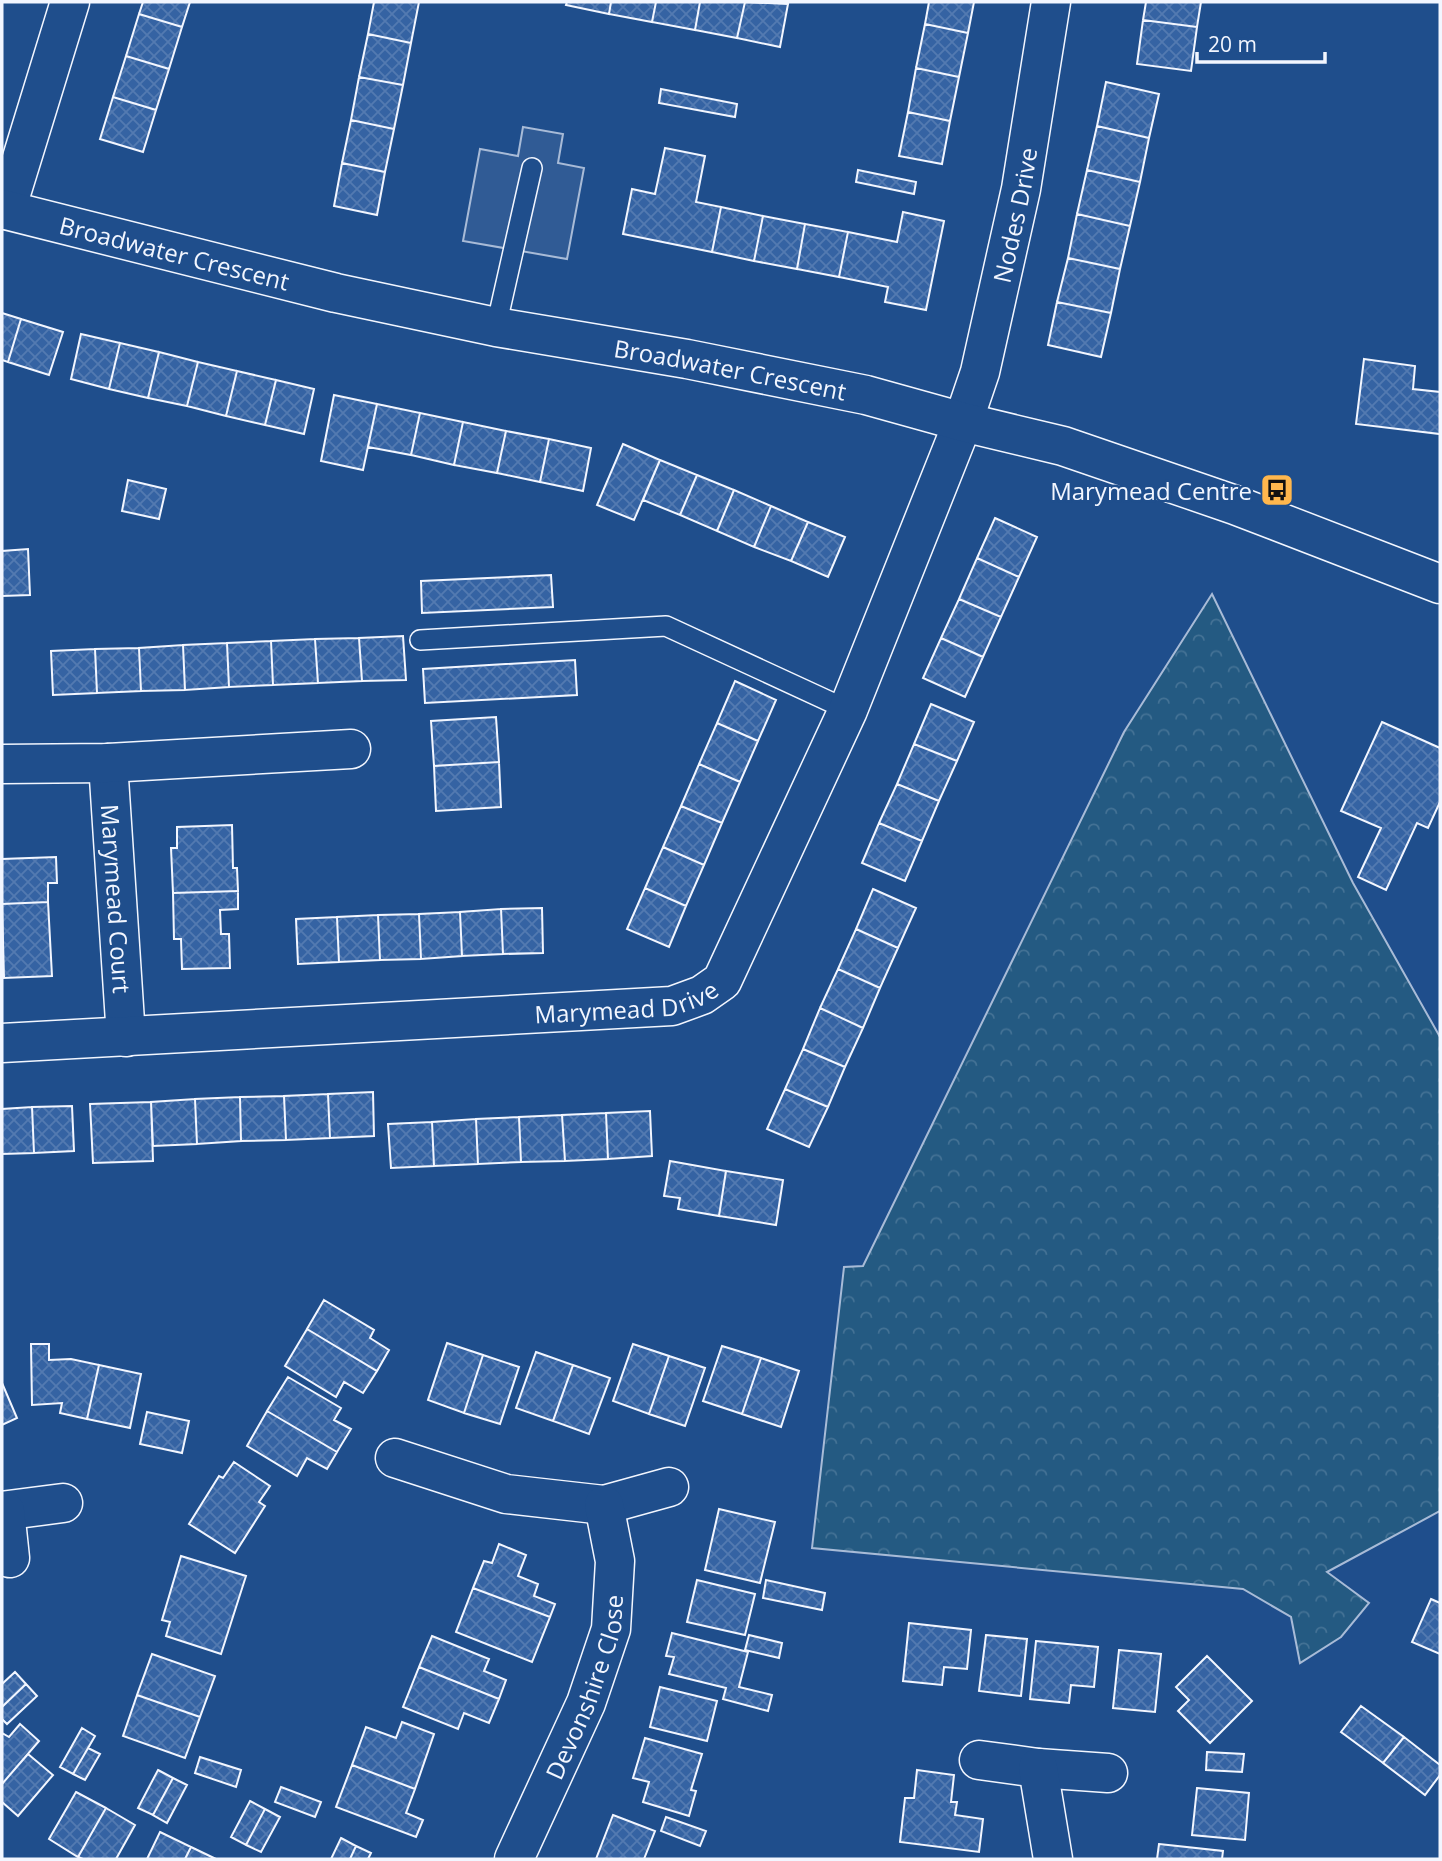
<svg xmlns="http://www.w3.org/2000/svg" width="1442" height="1861" viewBox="0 0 1442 1861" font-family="'Open Sans',sans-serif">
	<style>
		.forest { fill: url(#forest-crowns); stroke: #a8bbd7; stroke-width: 2 }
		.parking { fill: #305b95; stroke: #a8bbd7; stroke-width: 2 }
		.building { fill: url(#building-cross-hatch); stroke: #f2f6ff; stroke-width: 2 }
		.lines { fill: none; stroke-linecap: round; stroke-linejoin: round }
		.lane-casing { stroke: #f2f6ff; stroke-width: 22 }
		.street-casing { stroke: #f2f6ff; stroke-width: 41 }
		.secondary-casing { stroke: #f2f6ff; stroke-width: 41 }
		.lane { stroke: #1f4e8c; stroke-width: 19 }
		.street { stroke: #1f4e8c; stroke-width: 38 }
		.secondary { stroke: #1f4e8c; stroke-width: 38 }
		.labels { text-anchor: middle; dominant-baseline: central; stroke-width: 5; stroke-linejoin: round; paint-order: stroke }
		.street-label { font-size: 24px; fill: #f2f6ff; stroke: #1f4e8c }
		.poi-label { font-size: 24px; fill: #f2f6ff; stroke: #1f4e8c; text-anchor: end }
	</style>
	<defs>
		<pattern id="forest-crowns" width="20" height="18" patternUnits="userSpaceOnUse" patternTransform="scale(1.75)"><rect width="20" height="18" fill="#245a82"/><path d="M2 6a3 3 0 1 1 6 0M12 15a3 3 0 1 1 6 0" fill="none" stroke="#447295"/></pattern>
		<pattern id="building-cross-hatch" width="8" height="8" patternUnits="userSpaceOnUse" patternTransform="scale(1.75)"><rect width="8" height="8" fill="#3563a3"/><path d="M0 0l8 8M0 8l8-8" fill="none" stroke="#537ab1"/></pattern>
	</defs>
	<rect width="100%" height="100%" fill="#1f4e8c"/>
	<!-- forest -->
	<path class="forest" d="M1212,594L1353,883L1440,1037V1511L1327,1572L1369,1603L1341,1637L1300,1663L1291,1617L1243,1589L812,1548L844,1267L863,1266L1124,732Z"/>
	<!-- parking -->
	<path class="parking" d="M523,127L563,134L558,163L584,168L567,259L463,241L480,149L518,156Z"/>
	<!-- building -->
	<path class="building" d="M143,2H190L182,27L139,14Z
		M374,2H419L411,43L368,34Z
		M567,2H611L609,14L566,5Z
		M611,2H656L652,22L609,14Z
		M656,2H700L695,30L652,22Z
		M700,2H745L737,38L695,30Z
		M745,2L788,4L780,47L737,38Z
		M929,2H974L968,33L925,24Z
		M1146,2H1201L1197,27L1143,20Z
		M139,14L182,27L169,69L126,56Z
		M1143,20L1197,27L1191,71L1137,64Z
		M925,24L968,33L959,77L916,68Z
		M368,34L411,43L403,85L359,77Z
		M126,56L169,69L156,110L113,97Z
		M916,68L959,77L950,121L908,112Z
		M359,77L403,85L394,129L351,120Z
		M1106,82L1159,94L1149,138L1097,126Z
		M661,89L737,104L735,117L659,103Z
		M113,97L156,110L143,152L100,139Z
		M908,112L950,121L942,164L899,156Z
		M351,120L394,129L385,172L342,163Z
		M1097,126L1149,138L1140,182L1087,170Z
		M665,148L705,156L696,202L721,207L712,252L623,234L632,189L655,194Z
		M342,163L385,172L377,215L334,206Z
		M858,170L916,182L914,194L856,182Z
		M1087,170L1140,182L1130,226L1077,214Z
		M721,207L763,216L754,261L712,252Z
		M903,212L944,221L926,310L885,302L888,287L839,277L848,232L897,242Z
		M1077,214L1130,226L1120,269L1068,258Z
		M763,216L805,224L797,269L754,261Z
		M805,224L848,232L839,277L797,269Z
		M1068,258L1120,269L1111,313L1057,302Z
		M1057,302L1111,313L1101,357L1048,345Z
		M2,313L21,319L8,362L2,360Z
		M21,319L63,332L49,375L8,362Z
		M81,334L120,343L109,389L71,379Z
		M120,343L159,352L148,398L109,389Z
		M159,352L198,362L187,406L148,398Z
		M1364,359L1415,366L1413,389L1440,392V434L1356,424Z
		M198,362L237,371L226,416L187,406Z
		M237,371L276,380L265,425L226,416Z
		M276,380L314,389L304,434L265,425Z
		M334,395L377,404L363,470L321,461Z
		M377,404L420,413L411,455L368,447Z
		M420,413L463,422L454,465L411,455Z
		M463,422L506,431L497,473L454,465Z
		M506,431L549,439L540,482L497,473Z
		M549,439L591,448L583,491L540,482Z
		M623,444L660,460L634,520L597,505Z
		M660,460L697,475L680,515L643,500Z
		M697,475L734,490L717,531L680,515Z
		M128,480L166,489L159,519L122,511Z
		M734,490L771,506L754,547L717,531Z
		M771,506L808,522L791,561L754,547Z
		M995,518L1037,537L1019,577L977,558Z
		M808,522L845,537L828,577L791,561Z
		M28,549L30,595L2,596V551Z
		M977,558L1019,577L1001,617L959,599Z
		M551,575L553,607L422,613L421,581Z
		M959,599L1001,617L983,657L941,638Z
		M403,636L406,680L362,681L359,638Z
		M359,638L362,681L318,683L315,639Z
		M941,638L983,657L965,697L923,678Z
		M315,639L318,683L273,685L271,641Z
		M271,641L273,685L229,687L227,643Z
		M227,643L229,687L185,690L183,645Z
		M183,645L185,690L141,691L139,648Z
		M139,648L141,691L97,693L95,649Z
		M95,649L97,693L53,695L51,651Z
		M575,660L577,695L425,703L423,669Z
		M735,681L776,700L758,741L717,723Z
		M931,704L974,722L957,761L914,744Z
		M496,717L499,762L434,766L431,721Z
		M1382,722L1440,748V802L1428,828L1417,823L1386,890L1358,877L1381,828L1341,811Z
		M717,723L758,741L740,782L699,764Z
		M914,744L957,761L939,801L897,784Z
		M499,762L501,807L436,811L434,766Z
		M699,764L740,782L722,823L681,806Z
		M897,784L939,801L922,841L879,823Z
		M681,806L722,823L704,865L663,847Z
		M879,823L922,841L905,881L862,863Z
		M232,825L233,868H237L238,891L173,893L171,848H177V827Z
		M663,847L704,865L686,906L645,888Z
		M56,857L57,883H48V902L2,904V859Z
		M645,888L686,906L669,947L627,929Z
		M873,889L916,908L898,948L856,929Z
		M238,891V909L220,910L221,934H229L230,968L182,969L181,939H174L173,893Z
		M48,902L52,976L4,978L2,904Z
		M542,908L543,953L503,954L501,909Z
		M501,909L503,954L462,956L460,912Z
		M460,912L462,956L421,959L419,914Z
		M419,914L421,959L380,960L378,915Z
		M378,915L380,960L339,962L337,917Z
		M337,917L339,962L298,964L296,919Z
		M856,929L898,948L880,988L838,969Z
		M838,969L880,988L863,1028L820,1008Z
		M820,1008L863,1028L845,1067L803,1049Z
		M803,1049L845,1067L828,1107L785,1089Z
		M785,1089L828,1107L809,1147L767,1129Z
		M373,1092L374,1136L330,1138L328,1094Z
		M328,1094L330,1138L286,1140L284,1096Z
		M284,1096L286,1140L241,1141L240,1097Z
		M240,1097L241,1141L197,1144L195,1099Z
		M195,1099L197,1144L153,1146L151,1102Z
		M151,1102L153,1161L93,1163L90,1104Z
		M72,1106L74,1151L34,1153L32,1107Z
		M32,1107L34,1153L2,1154V1109Z
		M650,1111L652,1156L608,1159L606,1113Z
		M606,1113L608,1159L565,1161L562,1115Z
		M562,1115L565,1161L521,1162L519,1117Z
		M519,1117L521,1162L478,1164L476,1119Z
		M476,1119L478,1164L434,1166L432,1122Z
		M432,1122L434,1166L391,1168L388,1124Z
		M670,1161L726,1171L719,1216L678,1209L680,1198L664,1196Z
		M726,1171L783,1180L776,1225L719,1216Z
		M324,1300L374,1330L370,1338L389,1350L377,1371L307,1329Z
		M307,1329L377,1371L363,1393L344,1382L336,1397L285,1366Z
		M447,1343L483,1355L464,1413L428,1400Z
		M31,1344H49V1360L71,1359L99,1365L87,1419L60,1413L62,1403L32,1405Z
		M633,1344L669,1356L649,1414L613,1401Z
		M722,1346L761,1358L742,1414L703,1401Z
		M536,1352L573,1365L553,1421L516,1408Z
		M483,1355L519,1367L500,1424L464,1413Z
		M669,1356L705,1368L685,1426L649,1414Z
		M761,1358L799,1371L781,1427L742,1414Z
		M99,1365L141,1374L130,1428L87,1419Z
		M573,1365L610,1378L589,1434L553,1421Z
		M288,1377L341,1408L334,1420L351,1429L337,1452L267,1411Z
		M2,1383L17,1418L2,1425Z
		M267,1411L337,1452L327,1469L307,1458L297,1476L247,1446Z
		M147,1412L189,1421L182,1453L140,1444Z
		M234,1462L270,1486L259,1502L265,1506L235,1553L189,1524L219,1476L223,1478Z
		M719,1509L775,1522L760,1583L705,1570Z
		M499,1544L526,1555L518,1576L538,1584L534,1596L555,1604L550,1617L473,1588L484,1561L492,1563Z
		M181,1556L246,1576L221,1654L166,1636L170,1622L162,1620Z
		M697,1580L755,1594L745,1635L687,1622Z
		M766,1580L825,1593L822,1610L763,1598Z
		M473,1588L550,1617L532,1662L456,1632Z
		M1431,1599L1440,1603V1654L1412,1642Z
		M909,1623L971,1630L967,1669L944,1667L942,1685L903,1681Z
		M672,1633L748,1652L739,1687L772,1695L768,1711L723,1699L726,1688L669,1674L674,1657L666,1656Z
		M749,1635L782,1643L779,1658L745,1650Z
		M986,1635L1027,1639L1021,1696L979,1691Z
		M432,1636L489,1659L484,1671L506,1680L499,1699L419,1667Z
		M1036,1641L1098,1647L1094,1687L1071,1685L1069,1703L1030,1699Z
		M1119,1650L1161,1654L1155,1712L1113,1708Z
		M152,1654L215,1676L200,1717L137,1695Z
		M1207,1656L1252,1701L1210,1743L1178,1711L1189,1700L1176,1687Z
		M419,1667L499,1699L489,1723L464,1713L458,1729L403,1707Z
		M15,1672L26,1684L2,1707V1684Z
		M26,1684L37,1696L7,1724L2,1719V1707Z
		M660,1687L717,1701L707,1741L650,1727Z
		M137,1695L200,1717L185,1758L123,1736Z
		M1361,1706L1404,1737L1383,1763L1341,1732Z
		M402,1722L434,1734L415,1789L352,1765L366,1727L396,1738Z
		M20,1724L39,1741L2,1784V1733L9,1737Z
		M82,1728L95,1736L73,1774L60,1767Z
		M1404,1737L1440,1765V1775L1425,1795L1383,1763Z
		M645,1738L702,1754L691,1790L696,1791L689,1816L643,1802L649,1782L633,1778Z
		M88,1748L100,1754L85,1780L73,1774Z
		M1207,1752L1244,1754L1242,1772L1206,1770Z
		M28,1754L53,1775L18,1816L2,1802V1784Z
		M200,1757L241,1770L236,1787L195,1773Z
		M352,1765L415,1789L406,1813L423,1820L416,1837L336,1807Z
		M158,1770L173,1778L153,1815L138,1808Z
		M917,1770L954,1775L951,1802H957L955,1815L983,1819L979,1852L900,1842L905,1798H914Z
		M173,1778L187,1785L167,1823L153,1815Z
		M281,1787L321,1802L315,1817L275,1802Z
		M1197,1788L1249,1793L1245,1840L1192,1835Z
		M76,1792L106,1808L78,1857L49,1839Z
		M250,1801L265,1809L246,1845L231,1837Z
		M106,1808L135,1825L116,1859H83L78,1857Z
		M265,1809L280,1817L261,1852L246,1845Z
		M613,1815L655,1831L644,1859H596Z
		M666,1817L706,1831L700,1846L661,1831Z
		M160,1832L191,1847L185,1859H147Z
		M341,1838L356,1846L350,1859H331Z
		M1159,1844L1223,1851L1222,1859H1157Z
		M356,1846L371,1853L368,1859H350Z
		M191,1847L216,1859H185Z"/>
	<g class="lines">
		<defs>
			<path id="lane" d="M496,327L532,168
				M420,640L666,626L848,710"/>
			<g id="street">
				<path d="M6,210L70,2"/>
				<path id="s1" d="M108,763L126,1037"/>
				<path d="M2,764L108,763L351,749"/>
				<path id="s2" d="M2,1043L672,1006L702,995L722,981L848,710L963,422L980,372L1021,189L1051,2"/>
				<path d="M395,1458L506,1494L604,1505L669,1487"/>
				<path d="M2,1511L63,1503"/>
				<path d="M5,1511L10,1558"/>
				<path d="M979,1760L1038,1768L1108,1773"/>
				<path d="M1038,1768L1053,1859"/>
				<path id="s3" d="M514,1859L586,1703L611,1629L615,1561L604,1505"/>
			</g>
			<g id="secondary">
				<path id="s4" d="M2,209L336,293L496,327L687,359L866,395L963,422L1063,446L1235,505L1440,584"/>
			</g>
		</defs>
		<!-- lane casing -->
		<use href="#lane" class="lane-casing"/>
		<!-- street casing -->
		<use href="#street" class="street-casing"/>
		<!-- secondary casing -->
		<use href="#secondary" class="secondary-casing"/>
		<!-- lane -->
		<use href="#lane" class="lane"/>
		<!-- street -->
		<use href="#street" class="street"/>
		<!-- secondary -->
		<use href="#secondary" class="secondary"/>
	</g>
	<!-- icons -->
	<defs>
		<symbol id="bus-square" viewBox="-11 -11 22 22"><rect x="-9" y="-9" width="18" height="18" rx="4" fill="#ffb74d" stroke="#1f4e8c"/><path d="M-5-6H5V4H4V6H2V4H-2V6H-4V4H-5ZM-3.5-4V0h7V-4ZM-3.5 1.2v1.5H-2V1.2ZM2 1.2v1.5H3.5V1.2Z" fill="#111"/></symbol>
	</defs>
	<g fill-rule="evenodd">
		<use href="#bus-square" x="1258" y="471" width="38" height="38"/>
	</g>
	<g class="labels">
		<!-- street labels -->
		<g class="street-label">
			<text stroke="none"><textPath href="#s2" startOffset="1550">Nodes Drive</textPath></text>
			<text stroke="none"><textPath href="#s4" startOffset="178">Broadwater Crescent</textPath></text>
			<text stroke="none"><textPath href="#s4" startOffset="746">Broadwater Crescent</textPath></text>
			<text stroke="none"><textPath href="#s1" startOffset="136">Marymead Court</textPath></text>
			<text stroke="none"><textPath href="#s2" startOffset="626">Marymead Drive</textPath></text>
			<text stroke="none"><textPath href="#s3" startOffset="187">Devonshire Close</textPath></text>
		</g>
		<!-- poi labels -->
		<g class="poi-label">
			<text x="1252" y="490">Marymead Centre</text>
		</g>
	</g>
	<!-- border -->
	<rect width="1442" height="1861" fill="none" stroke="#f2f6ff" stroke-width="7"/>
	<!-- scale -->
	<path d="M1197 52v10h128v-10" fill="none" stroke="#f2f6ff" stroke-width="3.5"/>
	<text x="1208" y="52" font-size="21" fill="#f2f6ff" stroke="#1f4e8c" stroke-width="5" paint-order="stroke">20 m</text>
</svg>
